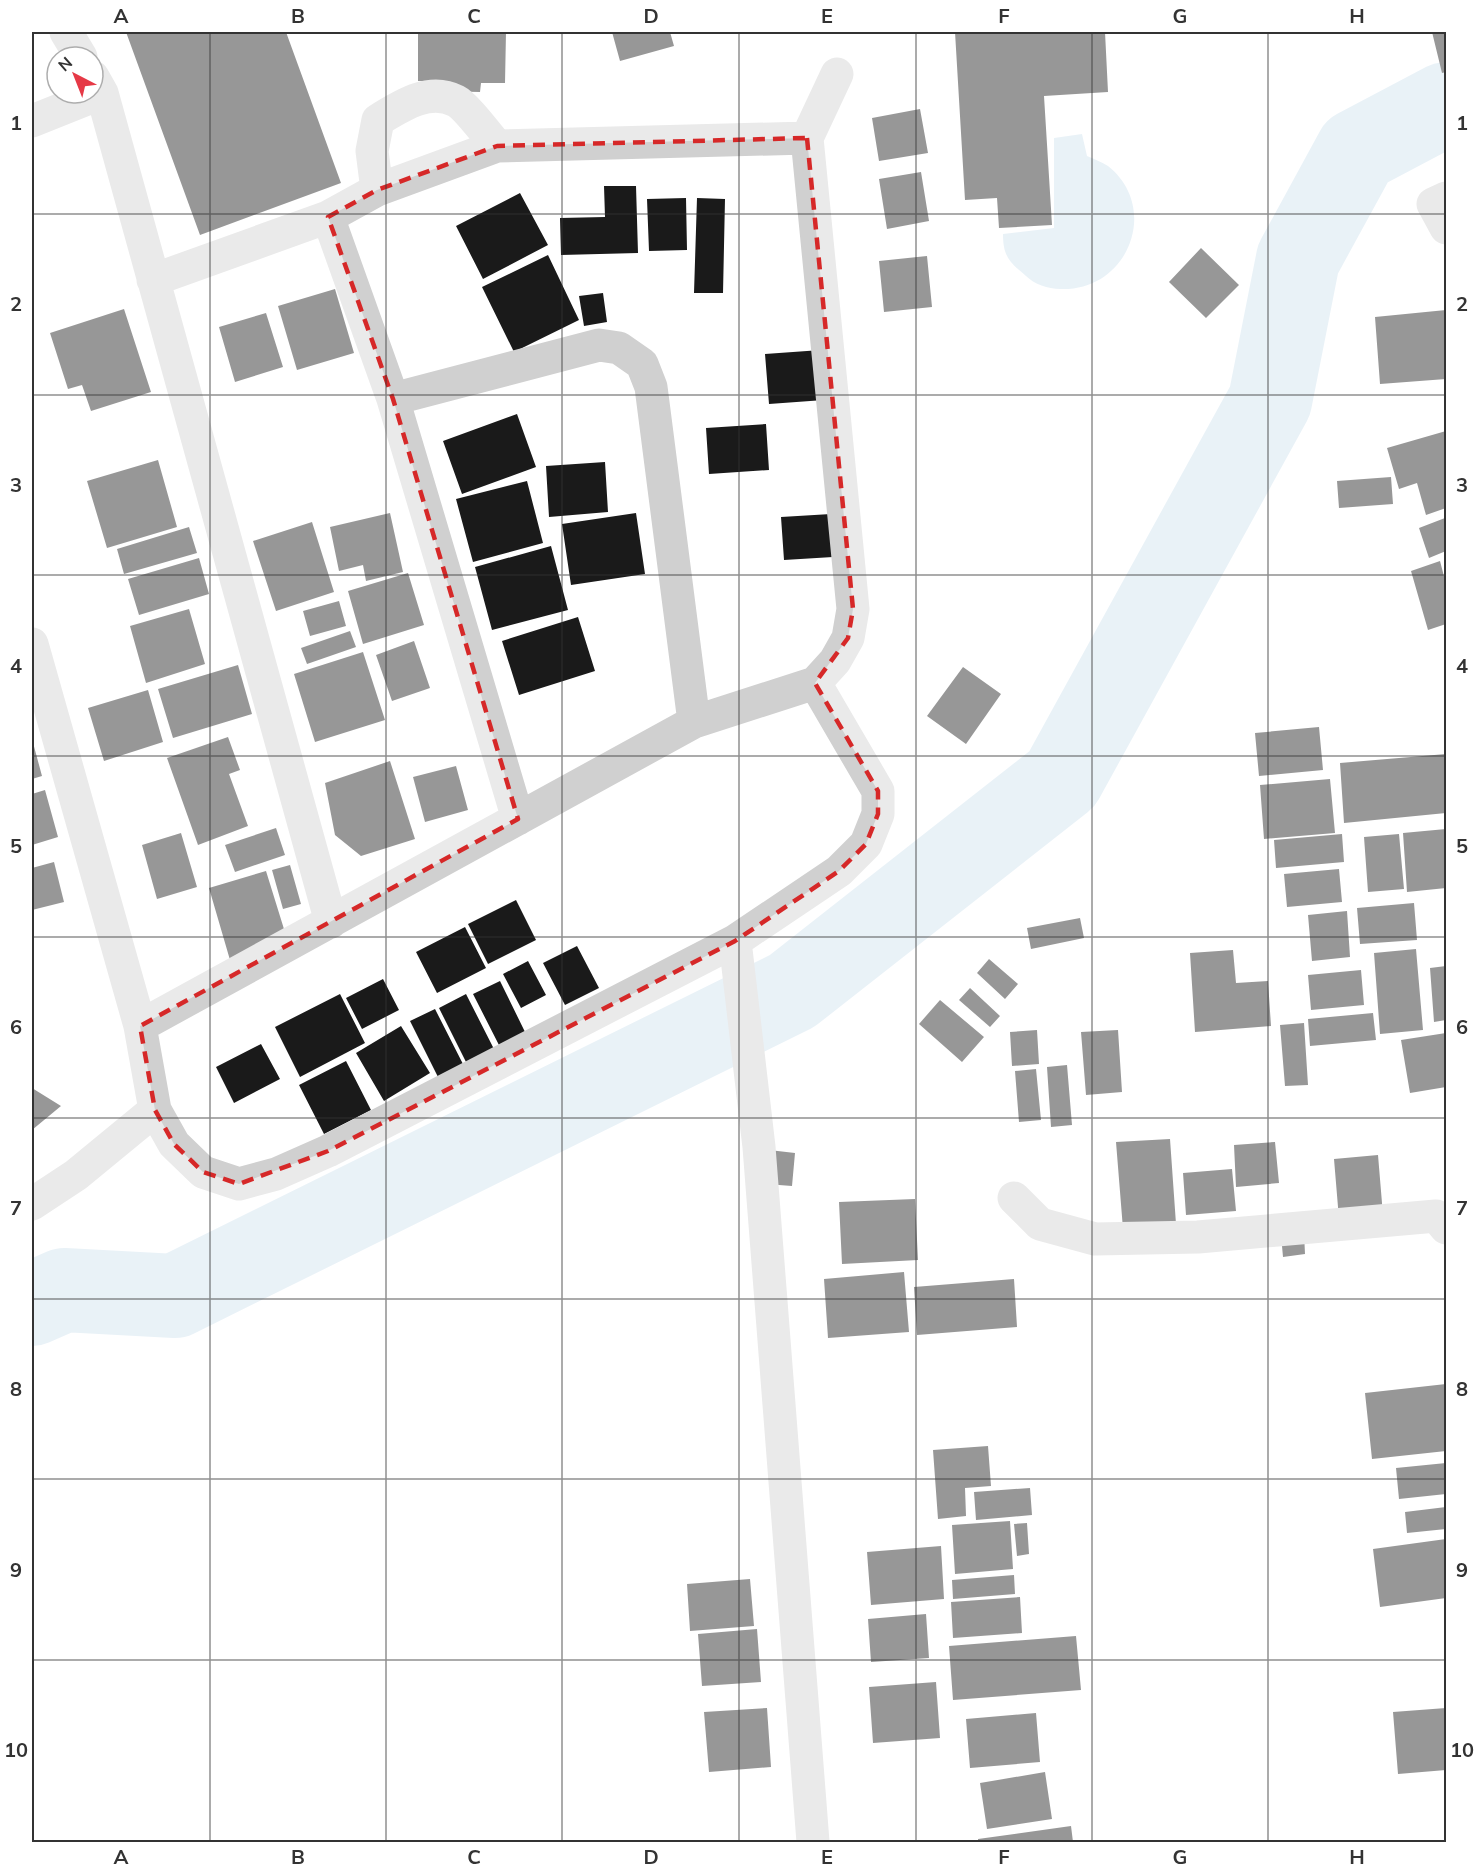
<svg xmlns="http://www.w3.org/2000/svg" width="1478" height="1874" viewBox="0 0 1478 1874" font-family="Mulish,sans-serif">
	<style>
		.water { fill: #cfe2ee }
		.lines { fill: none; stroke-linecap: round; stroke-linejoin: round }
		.river { stroke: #cfe2ee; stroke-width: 84 }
		.building { fill: #1a1a1a }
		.minor { stroke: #d0d0d0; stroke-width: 33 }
		.marked { fill: none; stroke: #d62828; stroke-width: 4.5; stroke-dasharray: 12 8; stroke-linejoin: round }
		.grid { fill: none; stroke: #333; stroke-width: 1.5; stroke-opacity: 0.55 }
		.neatline { fill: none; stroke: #333; stroke-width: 2 }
		.grid-label { font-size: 20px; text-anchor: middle; font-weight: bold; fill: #333 }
	</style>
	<rect width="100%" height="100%" fill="#fff"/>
	<!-- water -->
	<path class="water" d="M1082,134L1087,156C1094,159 1102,162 1108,166C1161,208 1128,292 1060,289C1048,289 1034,284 1026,276C1009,262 1003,256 1003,234L1054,228V138Z"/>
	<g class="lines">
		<!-- river -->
		<path class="river" d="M32,1304L64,1290L175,1296L792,991L1062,779L1270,401L1298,259L1357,151L1446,104"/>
	</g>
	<!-- building -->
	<path class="building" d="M126,32H286L341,183L200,235Z
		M418,32H506L505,83H481L480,92L433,91L434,81H418Z
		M612,32H670L674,46L620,61Z
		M955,32H1105L1108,92L1044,96L1052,225L999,228L997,198L965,200Z
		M1432,32H1446V72L1442,73Z
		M920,109L928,153L879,161L872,118Z
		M921,172L929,221L887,229L879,179Z
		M604,186H636L638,253L561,255L560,218L605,217Z
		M520,193L548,245L483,279L456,226Z
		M686,198L687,250L649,251L647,199Z
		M697,198L725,199L723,293H694Z
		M1201,248L1239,285L1206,318L1169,282Z
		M548,255L579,320L514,352L482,287Z
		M927,256L932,307L884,312L879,261Z
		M335,289L354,353L297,370L278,306Z
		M603,293L607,322L584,326L579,296Z
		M124,309L151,392L91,411L82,385L68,389L50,333Z
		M1446,310V379L1380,384L1375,317Z
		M266,313L283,367L235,382L219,327Z
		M821,350L824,400L769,404L765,354Z
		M517,414L536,467L462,494L443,441Z
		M766,424L769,470L709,474L706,428Z
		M1446,431V508L1426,515L1417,483L1399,489L1387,448Z
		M158,460L177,527L107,548L87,481Z
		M605,462L608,512L549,517L546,466Z
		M1391,477L1393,504L1339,508L1337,481Z
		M527,481L543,543L473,562L456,499Z
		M390,513L403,572L366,581L363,565L339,571L330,527Z
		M636,513L645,574L571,585L562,524Z
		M831,514L833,557L784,560L781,517Z
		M1445,518L1446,551L1429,558L1419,528Z
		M312,522L334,592L276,611L253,541Z
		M189,527L197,553L124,574L117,549Z
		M551,546L568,610L492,630L475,567Z
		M199,558L209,594L139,615L128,579Z
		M1440,561L1446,584V624L1428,630L1411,571Z
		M408,573L424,625L363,644L348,591Z
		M339,601L346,626L310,636L303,611Z
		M189,609L205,664L146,683L130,626Z
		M578,617L595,671L519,695L502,641Z
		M350,631L356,647L307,664L301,648Z
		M414,641L430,688L392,701L376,655Z
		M363,652L385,720L315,742L294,674Z
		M238,665L252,714L173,738L158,689Z
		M963,667L1001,694L966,744L927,716Z
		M148,690L163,742L104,761L88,708Z
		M1319,727L1323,770L1259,776L1255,733Z
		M228,737L240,770L229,774L248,826L198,845L167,758Z
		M32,739L42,776L32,779Z
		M1446,754V813L1344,823L1340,763Z
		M390,761L415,839L361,856L335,835L325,783Z
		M456,766L468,810L425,822L413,777Z
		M1330,779L1335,833L1264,839L1260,785Z
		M45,790L58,837L32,845V794Z
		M276,828L285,855L235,872L225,845Z
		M1446,829V888L1407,892L1403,833Z
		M181,833L197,887L157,899L142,845Z
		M1342,834L1344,862L1276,868L1274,840Z
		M1399,834L1404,889L1368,892L1364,837Z
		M54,862L64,902L32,910V868Z
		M290,865L301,904L283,909L272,870Z
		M1339,869L1342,902L1287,907L1284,874Z
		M266,871L288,942L230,960L209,888Z
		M516,900L536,940L488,964L468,924Z
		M1414,903L1417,940L1360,944L1357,908Z
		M1347,911L1350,957L1312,961L1308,915Z
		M1080,918L1084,938L1031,949L1027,928Z
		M465,927L486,968L437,993L416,952Z
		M577,946L599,988L565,1005L543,963Z
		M1416,949L1423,1030L1380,1034L1374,953Z
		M1233,950L1236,983L1268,981L1271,1026L1195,1032L1190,953Z
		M989,959L1018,984L1005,999L977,973Z
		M528,961L546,995L521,1008L503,974Z
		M1446,966V1020L1434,1022L1430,968Z
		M1361,970L1364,1005L1311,1010L1308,975Z
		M383,979L399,1010L362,1029L346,998Z
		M500,981L527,1036L501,1049L473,994Z
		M970,988L1000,1016L990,1027L959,1000Z
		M340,994L365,1043L300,1077L275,1027Z
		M466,994L496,1053L468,1066L439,1008Z
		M940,1000L984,1037L962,1062L919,1024Z
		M435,1009L465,1068L440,1081L410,1021Z
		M1373,1013L1376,1040L1310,1046L1308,1019Z
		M1304,1023L1308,1085L1285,1086L1280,1025Z
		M401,1026L430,1073L384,1101L356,1053Z
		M1037,1030L1039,1064L1012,1066L1010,1032Z
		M1118,1030L1122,1092L1086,1095L1081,1032Z
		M1446,1033V1087L1410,1093L1401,1040Z
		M261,1044L280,1079L234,1103L216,1067Z
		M346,1061L371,1110L324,1134L299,1085Z
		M1067,1065L1072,1125L1051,1127L1047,1067Z
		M1036,1069L1041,1120L1019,1122L1015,1071Z
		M32,1088L61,1106L32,1130Z
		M1170,1139L1176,1224L1123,1229L1116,1142Z
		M1275,1142L1279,1183L1236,1187L1234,1145Z
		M769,1150L795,1153L792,1186L766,1184Z
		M1378,1155L1383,1215L1339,1219L1334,1159Z
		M1232,1169L1236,1211L1186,1215L1183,1173Z
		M915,1199L918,1260L842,1264L839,1202Z
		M1304,1233L1305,1254L1283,1257L1281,1235Z
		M904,1272L909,1332L828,1338L824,1279Z
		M1014,1279L1017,1327L917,1335L914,1287Z
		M1446,1384V1451L1372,1459L1365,1393Z
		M988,1446L991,1486L965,1488L966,1516L938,1519L933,1450Z
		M1446,1463V1494L1399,1499L1396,1468Z
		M1030,1488L1032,1515L976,1520L974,1492Z
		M1446,1507V1529L1407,1533L1405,1512Z
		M1010,1521L1013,1569L955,1574L952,1525Z
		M1027,1523L1029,1554L1017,1556L1014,1524Z
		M1446,1539V1598L1380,1607L1373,1549Z
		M941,1546L944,1599L871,1605L867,1552Z
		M1014,1575L1015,1594L953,1599L952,1580Z
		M750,1579L754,1626L690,1631L687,1584Z
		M1020,1597L1022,1633L953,1638L951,1602Z
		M926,1614L929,1658L871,1662L868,1619Z
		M757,1629L761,1682L702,1686L698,1634Z
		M1076,1636L1081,1690L953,1700L949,1646Z
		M936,1682L940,1738L873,1743L869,1687Z
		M767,1708L771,1767L709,1772L704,1712Z
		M1446,1708V1770L1398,1774L1393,1712Z
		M1036,1713L1040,1762L970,1768L966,1719Z
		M1045,1772L1052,1819L987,1829L980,1783Z
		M1071,1826L1073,1842H978V1839Z"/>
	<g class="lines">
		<!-- minor -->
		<path class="minor" d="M66,32L81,57
			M93,77L102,93L331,922
			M32,121L102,93
			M377,190L372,151L378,120C401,106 429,87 456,101C466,106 489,137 497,146
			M1446,198L1433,204L1446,228
			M328,217L393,399L518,819
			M153,280L328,217L377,190L497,146L807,138
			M393,399L599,345L619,348L642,364L651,387L694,722
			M32,644L140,1026L155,1110L174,1144L203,1172L239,1184L276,1174L328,1151L735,941L839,871L866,844L878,814V791L815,683
			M735,941L759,1147L813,1842
			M140,1026L694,722L815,683L835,661L848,638L853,609L807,138L837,74
			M1014,1198L1040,1224L1095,1239L1198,1237L1436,1216L1446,1228
			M32,1204L76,1175L155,1110"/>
	</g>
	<!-- marked area -->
	<path d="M0 0H1478V1874H0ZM807,138L853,609L848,638L815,683L878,791V814L866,844L839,871L735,941L328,1151L239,1184L203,1172L174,1144L155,1110L140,1026L518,819L393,399L328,217L377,190L497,146Z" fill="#fff" fill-opacity=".55" fill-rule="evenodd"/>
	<path class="marked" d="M807,138L853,609L848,638L815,683L878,791V814L866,844L839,871L735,941L328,1151L239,1184L203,1172L174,1144L155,1110L140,1026L518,819L393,399L328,217L377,190L497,146Z"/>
	<!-- grid -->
	<path class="grid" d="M210,32V1842M386,32V1842M562,32V1842M739,32V1842M916,32V1842M1092,32V1842M1268,32V1842M32,214H1446M32,395H1446M32,575H1446M32,756H1446M32,937H1446M32,1118H1446M32,1299H1446M32,1479H1446M32,1660H1446"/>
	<!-- border -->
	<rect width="1478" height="1874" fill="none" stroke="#ffffff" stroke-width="66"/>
	<!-- north arrow -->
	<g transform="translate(75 75) rotate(318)"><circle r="28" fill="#ffffff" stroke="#adadad" stroke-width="1.5"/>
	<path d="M0-4.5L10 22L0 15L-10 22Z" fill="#e63946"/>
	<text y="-9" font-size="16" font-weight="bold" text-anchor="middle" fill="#333333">N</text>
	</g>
	<rect x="33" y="33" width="1412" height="1808" class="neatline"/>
	<g class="grid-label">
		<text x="121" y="23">A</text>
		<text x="298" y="23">B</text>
		<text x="474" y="23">C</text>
		<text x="651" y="23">D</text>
		<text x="827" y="23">E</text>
		<text x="1004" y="23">F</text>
		<text x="1180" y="23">G</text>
		<text x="1357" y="23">H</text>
		<text x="16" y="130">1</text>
		<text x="1462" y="130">1</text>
		<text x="16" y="311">2</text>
		<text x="1462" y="311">2</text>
		<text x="16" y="492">3</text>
		<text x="1462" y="492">3</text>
		<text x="16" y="673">4</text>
		<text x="1462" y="673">4</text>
		<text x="16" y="853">5</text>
		<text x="1462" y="853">5</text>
		<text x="16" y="1034">6</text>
		<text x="1462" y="1034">6</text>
		<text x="16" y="1215">7</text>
		<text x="1462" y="1215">7</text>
		<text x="16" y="1396">8</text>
		<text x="1462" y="1396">8</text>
		<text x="16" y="1577">9</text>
		<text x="1462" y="1577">9</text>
		<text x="16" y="1757">10</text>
		<text x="1462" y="1757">10</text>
		<text x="121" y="1864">A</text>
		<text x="298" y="1864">B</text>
		<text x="474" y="1864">C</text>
		<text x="651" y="1864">D</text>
		<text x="827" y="1864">E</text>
		<text x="1004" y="1864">F</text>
		<text x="1180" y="1864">G</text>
		<text x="1357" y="1864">H</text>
	</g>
</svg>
